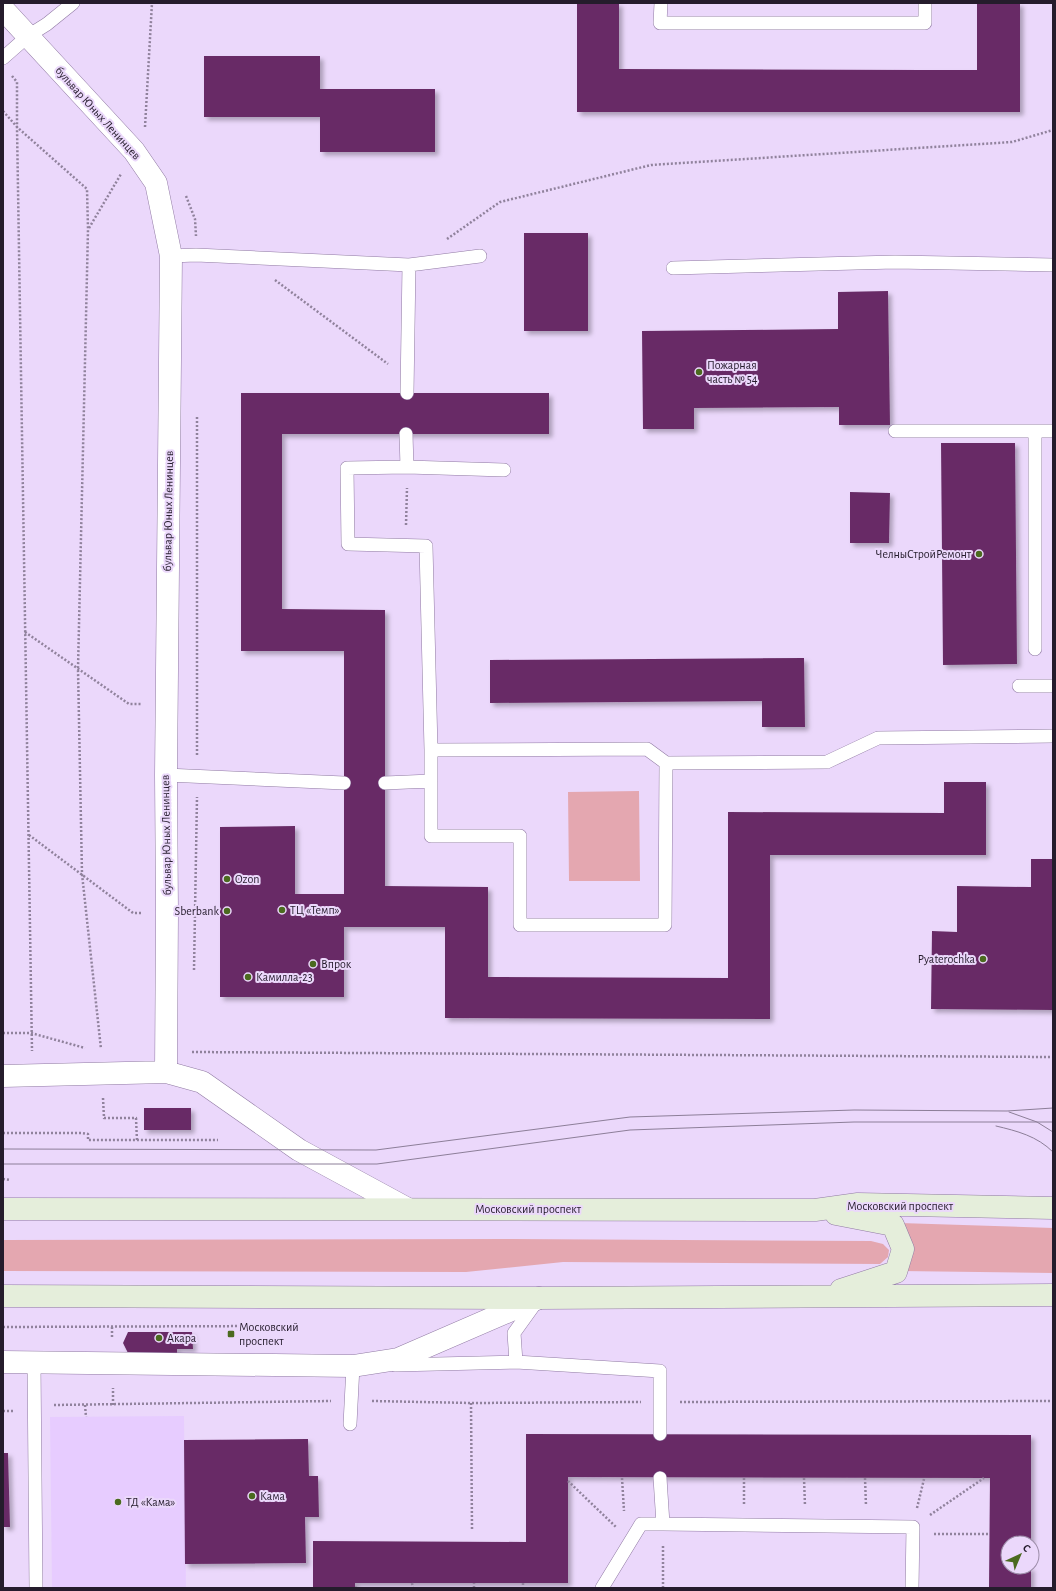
<svg xmlns="http://www.w3.org/2000/svg" width="1056" height="1591" viewBox="0 0 1056 1591" font-family="'Alegreya Sans',sans-serif">
	<style>
		.built { fill: #e7ccff }
		.green { fill: #e4a7b0 }
		.building { fill: #682c66; filter: url(#shadow) }
		.lines { fill: none; stroke-linecap: round; stroke-linejoin: round }
		.service-casing { stroke: #907aa3; stroke-width: 14 }
		.minor-casing { stroke: #907aa3; stroke-width: 23 }
		.secondary-casing { stroke: #907aa3; stroke-width: 23 }
		.path { stroke: #90829c; stroke-width: 2.5; stroke-dasharray: 2 2; stroke-linecap: butt }
		.service { stroke: #fff; stroke-width: 13 }
		.minor { stroke: #fff; stroke-width: 22 }
		.secondary { stroke: #e5eedb; stroke-width: 22 }
		.tram { stroke: #8c7e98; stroke-width: 1 }
		.poi-dot { fill: #4b6a1f; stroke: #ebd8fb; stroke-width: 1.5 }
		.labels { text-anchor: middle; dominant-baseline: central; stroke-width: 4; stroke-linejoin: round; paint-order: stroke }
		.street-label { font-size: 12px; fill: #251c2c; stroke: #ebd8fb }
		.poi-label { font-size: 12px; fill: #251c2c; stroke: #ebd8fb; text-anchor: start }
	</style>
	<defs>
		<filter id="shadow"><feDropShadow dx="3.5" dy="3.5" stdDeviation="2" flood-color="#0004"/></filter>
	</defs>
	<rect width="100%" height="100%" fill="#ebd8fb"/>
	<!-- built -->
	<path class="built" d="M184,1416L186,1588H52L50,1417Z"/>
	<!-- green -->
	<path class="green" d="M639,791L640,881H569L568,792Z
		M900,1223L1053,1228V1273L900,1271Z
		M512,1239L871,1241L883,1244L889,1250L888,1257L880,1264L563,1262L466,1272L3,1271V1240Z"/>
	<!-- building -->
	<path class="building" d="M577,3H619V69L923,70H977V3H1020V112H577Z
		M204,56H320V89H435V152H320V117H204Z
		M524,233H588V331H524Z
		M888,291L890,425H839V407L694,408V429H643L642,331L838,329V292Z
		M241,393H549V434H282V609L385,610V886L488,887V977L728,978V812L944,813V782H986V855H770V1019L445,1018V927H344V997H220V827L295,826V894H344V651H241Z
		M941,443H1015L1017,664L943,665Z
		M850,492L890,493L889,543H850Z
		M804,658L805,727H762V701L490,703V660Z
		M1031,859H1053V1010L931,1009L932,931L957,932V886L1031,887Z
		M144,1108H191V1130H144Z
		M128,1332H192L193,1349H177V1353H128L123,1343Z
		M526,1434L1031,1435V1543H1008V1567H1031V1588H989L990,1478L568,1477V1583H355V1588H313V1541L526,1542Z
		M308,1439L309,1476H318L319,1517H305L306,1563L185,1564L184,1440Z
		M3,1453H8L10,1527H3Z"/>
	<g class="lines">
		<defs>
			<path id="service" d="M661,3L660,23H925V3
				M3,58L28,36L47,24L73,3
				M171,256L196,255L409,265L407,393
				M409,265L480,256
				M673,268L895,262L1053,265
				M895,431H1053
				M1035,431V649
				M406,434L407,467
				M504,470L407,467L347,468L348,544L426,546L431,750V836H520V925H665L666,763L827,762L878,738L1053,736
				M1019,686H1053
				M431,750L647,749L666,763
				M166,775L344,783
				M385,783L431,781
				M516,1362L514,1333L537,1301
				M34,1363L36,1588
				M395,1365L516,1362L660,1371V1434
				M350,1424L353,1366H360
				M660,1478L663,1524
				M602,1588L641,1524H663L913,1527L912,1588"/>
			<path id="minor" d="M3,9L134,151L156,183L171,256L166,775L167,913L166,1072
				M3,1076L166,1072L202,1082L299,1150L406,1208
				M3,1362L353,1366L398,1359L539,1298"/>
			<path id="secondary" d="M3,1209L815,1210L858,1204L1053,1208
				M836,1214L893,1225L903,1249L896,1272L841,1290
				M3,1296L539,1298L1053,1295"/>
		</defs>
		<!-- service casing -->
		<use href="#service" class="service-casing"/>
		<!-- minor casing -->
		<use href="#minor" class="minor-casing"/>
		<!-- secondary casing -->
		<use href="#secondary" class="secondary-casing"/>
		<!-- path -->
		<path class="path" d="M12,76L17,82V127L32,1051
			M3,111L17,127L87,189L88,229L78,669L82,874L101,1049
			M145,127L152,3
			M186,196L195,219L196,236
			M89,228L121,174
			M447,239L500,202L651,165L1012,142L1053,130
			M275,280L388,364
			M197,417V756
			M406,525L407,488
			M25,632L129,704H142
			M29,835L133,913H142
			M194,970L197,797
			M3,1033H31L85,1048
			M192,1052L1053,1057
			M103,1098L104,1118H136L137,1141
			M3,1133H81L88,1134V1140H218
			M3,1179L10,1180
			M3,1327L262,1326
			M112,1327V1339
			M372,1401L471,1403L641,1402
			M680,1402L1053,1401
			M471,1403L472,1529
			M54,1405L331,1401
			M85,1405L86,1417
			M113,1405V1388
			M3,1411H13
			M622,1478L624,1511
			M744,1478V1506
			M804,1478L805,1506
			M865,1478L866,1506
			M568,1481L616,1527
			M917,1508L924,1479
			M930,1515L984,1478
			M934,1534H989
			M412,1583L413,1588
			M523,1583V1588
			M355,1587L356,1588
			M474,1588V1583
			M663,1588V1545"/>
		<!-- service -->
		<use href="#service" class="service"/>
		<!-- minor -->
		<use href="#minor" class="minor"/>
		<!-- secondary -->
		<use href="#secondary" class="secondary"/>
		<!-- tram -->
		<path class="tram" d="M1009,1112L1037,1122L1053,1132
			M996,1126C1017,1131 1037,1136 1053,1152
			M3,1149L376,1150L630,1117L854,1110L1007,1111L1053,1108
			M3,1164H377L630,1130L854,1122H1053"/>
	</g>
	<!-- markers -->
	<g class="poi-dot">
		<circle cx="699" cy="372" r="4"/>
		<circle cx="979" cy="554" r="4"/>
		<circle cx="227" cy="879" r="4"/>
		<circle cx="282" cy="910" r="4"/>
		<circle cx="227" cy="911" r="4"/>
		<circle cx="983" cy="959" r="4"/>
		<circle cx="313" cy="964" r="4"/>
		<circle cx="248" cy="977" r="4"/>
		<rect x="227" y="1330" width="8" height="8" rx="2"/>
		<circle cx="159" cy="1338" r="4"/>
		<circle cx="252" cy="1496" r="4"/>
		<circle cx="118" cy="1502" r="4"/>
	</g>
	<g class="labels">
		<!-- street labels -->
		<g class="street-label">
			<text transform="translate(98 113) rotate(48)">бульвар Юных Ленинцев</text>
			<text transform="translate(168 511) rotate(-89)">бульвар Юных Ленинцев</text>
			<text transform="translate(166 835) rotate(-91)">бульвар Юных Ленинцев</text>
			<text x="900" y="1206">Московский проспект</text>
			<text x="528" y="1209">Московский проспект</text>
		</g>
		<!-- poi labels -->
		<g class="poi-label">
			<text x="707" y="365">Пожарная<tspan x="707" dy="14">часть № 54</tspan></text>
			<text x="971" y="554" text-anchor="end">ЧелныСтройРемонт</text>
			<text x="235" y="879">Ozon</text>
			<text x="290" y="910">ТЦ «Темп»</text>
			<text x="219" y="911" text-anchor="end">Sberbank</text>
			<text x="975" y="959" text-anchor="end">Pyaterochka</text>
			<text x="321" y="964">Впрок</text>
			<text x="256" y="977">Камилла-23</text>
			<text x="239" y="1327">Московский<tspan x="239" dy="14">проспект</tspan></text>
			<text x="167" y="1338">Акара</text>
			<text x="260" y="1496">Кама</text>
			<text x="126" y="1502">ТД «Кама»</text>
		</g>
	</g>
	<!-- border -->
	<rect width="1056" height="1591" fill="none" stroke="#251c2c" stroke-width="8"/>
	<!-- north arrow -->
	<g transform="translate(1020 1555) rotate(44)"><circle r="19" fill="#ebd8fb" stroke="#9c8da8"/>
	<path d="M0-3L7 15L0 10L-7 15Z" fill="#4b6a1f"/>
	<text y="-6" font-size="11" font-weight="bold" text-anchor="middle" fill="#251c2c">С</text>
	</g>
</svg>
